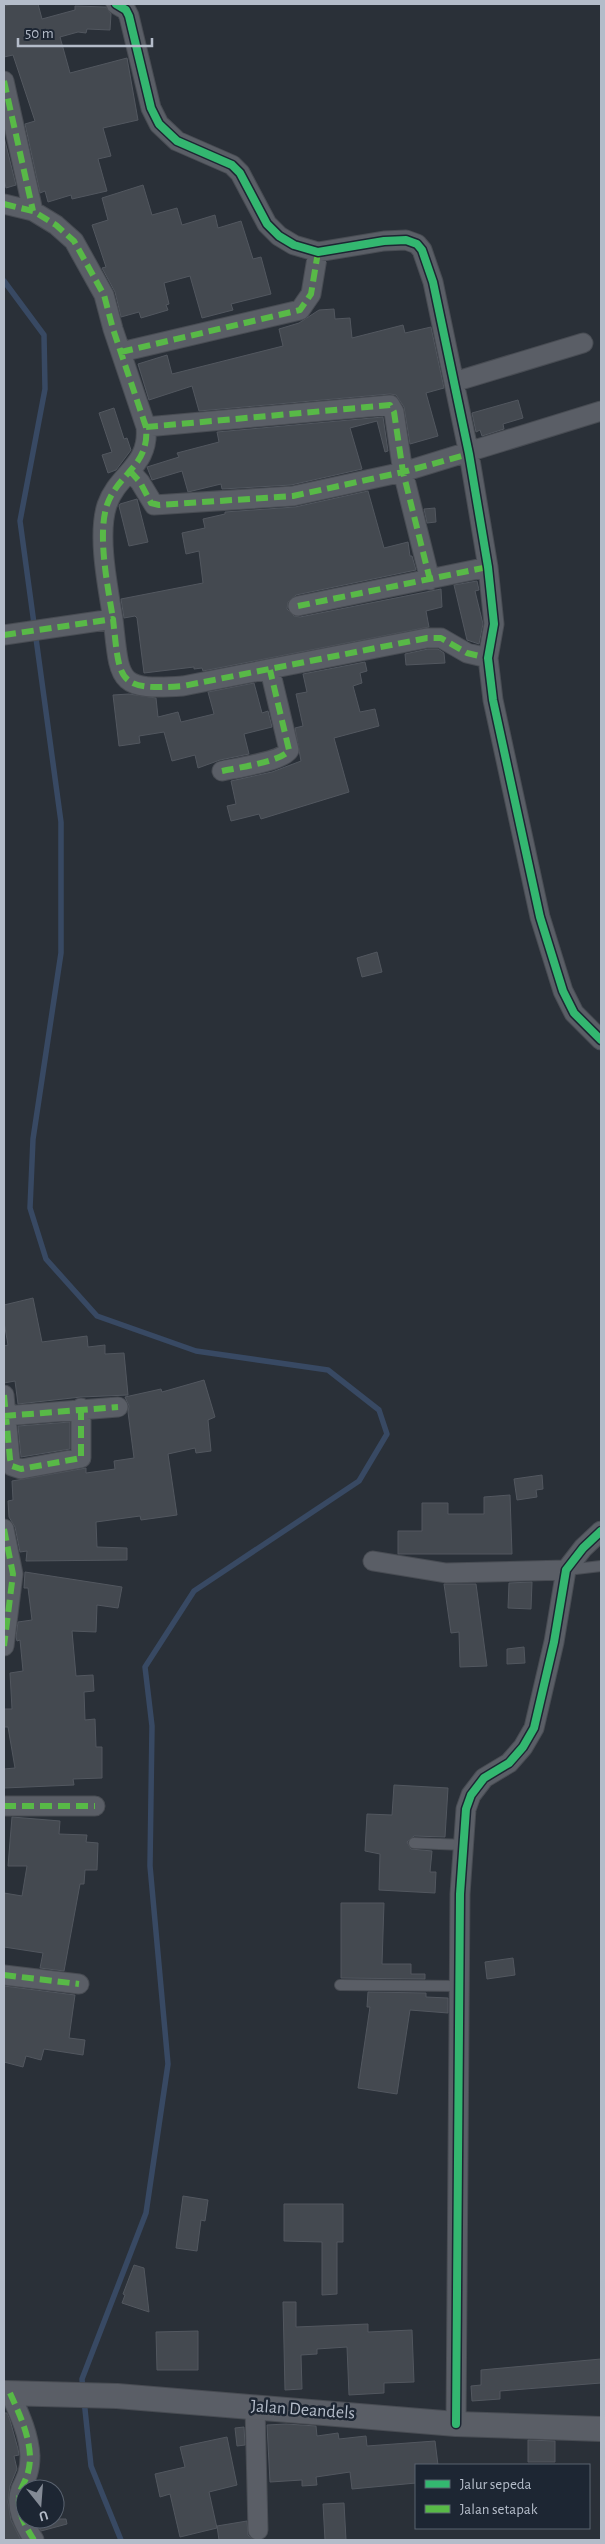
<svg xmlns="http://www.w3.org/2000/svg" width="605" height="2544" viewBox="0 0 605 2544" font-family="'Alegreya Sans',sans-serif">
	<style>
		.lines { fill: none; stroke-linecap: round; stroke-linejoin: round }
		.stream { stroke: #384963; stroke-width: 5.5 }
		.building { fill: #444950; stroke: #52575f }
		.service-casing { stroke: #484c53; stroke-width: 12 }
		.minor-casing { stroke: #484c53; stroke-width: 21 }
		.tertiary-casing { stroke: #484c53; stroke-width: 26 }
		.service { stroke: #5a5e66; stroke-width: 10 }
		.minor { stroke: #5a5e66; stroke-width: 19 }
		.tertiary { stroke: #5a5e66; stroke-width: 24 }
		.quiet { stroke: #58b947; stroke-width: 6; stroke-dasharray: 12 6; stroke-linecap: butt }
		.cycleway-casing { stroke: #1d2633; stroke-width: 11 }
		.cycleway { stroke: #33b770; stroke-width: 8 }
		.labels { text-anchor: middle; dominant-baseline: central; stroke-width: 5; stroke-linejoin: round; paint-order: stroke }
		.street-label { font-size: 18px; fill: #b4bcc9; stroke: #1d2633 }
	</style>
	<rect width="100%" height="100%" fill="#2a3038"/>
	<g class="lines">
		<!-- stream -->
		<path class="stream" d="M4,281L44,335L45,389L20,521L61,822V953L33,1139L30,1208L46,1259L97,1316L196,1351L328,1370L379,1410L387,1434L359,1481L194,1591L145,1667L152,1726L150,1866L168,2064L146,2213L82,2379L83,2391
			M84,2400L91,2466L121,2540"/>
	</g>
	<!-- building -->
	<path class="building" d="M14,4H38L42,19L75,10V6L106,7L111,14L110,30L87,29L86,33L78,32L60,37L70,73L127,58L138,120L103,128L111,156L98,159L107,191L72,199L71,195L48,202L45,191L40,193L25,124L35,121L13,55L4,57V6Z
		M4,137L16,185L6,188L4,179Z
		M143,185L152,215L177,208L182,225L215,215L218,228L241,221L253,259L261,257L271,294L231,304L233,310L202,318L190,276L164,283L169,304L166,305L168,310L141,318L139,312L121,317L115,292L102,268L106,267L92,225L108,220L102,198Z
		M334,309L335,319L350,318L352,338L403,325L405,333L431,327L444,388L426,393L438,436L410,444L404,407L396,395L390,394L199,411L192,386L149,400L138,364L167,355L172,374L283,346L279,329L299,323L319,310Z
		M518,400L523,418L503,424L504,429L482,436L480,430L476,432L472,413Z
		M114,408L124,439L127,438L131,450L116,470L108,473L102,455L112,452L99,413Z
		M383,417L388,451L385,452L377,421L350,428L362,469L291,485L222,489L221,484L188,492L182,471L152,480L147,467L179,457L177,453L219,442L217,432Z
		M368,491L384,548L408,542L410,556H412L416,570L296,595L288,602L287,609L294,616L300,617L441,589L442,607L426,611L429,627L203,671L202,668L194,669V667L144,673L137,618L135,616L124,618L121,599L203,583L199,551L186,554L182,533L205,528L203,519L225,514V512L295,507Z
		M137,499L148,542L129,546L119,506L120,504Z
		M435,508L436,522L427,523L424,509Z
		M477,581L479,590L475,591L483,624L479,644L467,640L454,585Z
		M428,649H438L444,653L445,663L406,665L405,654Z
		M365,662L367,671L360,673L362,683L353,686L360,712L375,709L379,726L334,738L349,792L261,819L259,814L231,821L227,806L236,804L231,781L272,772L301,761L295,728L303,726L296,694L307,692L303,674Z
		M254,683L262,713L268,711L272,727L244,734L249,754L220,760L198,768L195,755L172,761L164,732L139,736L140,743L119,746L113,695L129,694L156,698L158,717L178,712L181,722L214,714L208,692Z
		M377,952L382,972L362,977L357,958Z
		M33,1298L42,1342L87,1336L88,1347L105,1345V1354L124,1353L128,1395L81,1397L18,1404L15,1381L4,1383V1346L8,1345L4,1322V1305Z
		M204,1380L215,1417L208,1420L211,1451L196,1453L195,1448L168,1454L177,1515L141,1520L140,1516L96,1522L97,1547L127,1548V1560L26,1561L27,1551L20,1552L15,1527L9,1517L8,1501L13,1500L12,1481L86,1468V1473L115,1469L114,1461L134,1458L128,1412L129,1406L125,1397L161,1389L162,1392Z
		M70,1422V1449L21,1457L18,1426Z
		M542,1475L543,1489L536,1490L537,1497L517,1500L514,1479Z
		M510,1495L512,1554H398V1531H422V1503H448V1514H484V1497Z
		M25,1572L122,1587L118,1608L97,1605L96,1632L72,1631L76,1676L93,1675L94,1691L84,1692L85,1720L95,1719L96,1747H102V1778L73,1779L74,1785L4,1788V1769L15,1768L8,1727H4V1709H12L10,1673L23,1671L20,1640L17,1641L16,1637L18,1622L32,1620L28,1588H24Z
		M532,1582L531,1609L508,1608L509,1583Z
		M444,1584H476L487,1666L460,1667L459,1632L451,1633Z
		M524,1647L525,1663L507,1664V1649Z
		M394,1785L448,1788L445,1837L414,1836L407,1842L411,1849L432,1851L430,1872H436L435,1893L379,1890L380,1854L365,1851L367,1814L392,1815Z
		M12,1817L60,1821L59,1834L87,1835L86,1842L98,1843L97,1870H85L84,1884H80L64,1971L40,1968L43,1953L4,1947V1893L22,1896L27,1866H8Z
		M341,1903H384L382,1964H411V1974H425V1979L341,1978Z
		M513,1958L515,1975L487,1979L485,1962Z
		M4,1986L75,1995L69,2038L85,2040L83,2055L44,2049L41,2060L26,2056L23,2067L4,2062Z
		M368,1992L426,1993V1997L448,1998V2013L410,2010L397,2094L358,2088L370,2007H367Z
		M183,2196L208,2200L205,2221L201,2220L197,2251L176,2248Z
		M284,2204H343V2242H337V2294L322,2295V2242L284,2241Z
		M134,2265L144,2268L149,2312L122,2303L125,2295L123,2294Z
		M283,2302H296V2327L368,2324V2332L412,2330L414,2382L384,2383V2393L349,2395L347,2347L317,2349V2354L301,2355L302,2389L285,2390Z
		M198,2331V2370H157L156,2332Z
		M601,2359V2383L500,2391V2399L472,2401L471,2386L481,2385V2370Z
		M4,2413H7L10,2420L18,2449L19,2455L14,2456L17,2469L10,2486L8,2502L11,2520L21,2540H4Z
		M286,2424L316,2426L317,2436L338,2433L339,2439L366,2436L367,2446L435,2441L438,2465H416V2483L352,2489L350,2472L316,2477L317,2485L302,2486V2480L270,2482L267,2425Z
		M244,2427L245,2445L237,2446L235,2428Z
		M227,2437L237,2485L209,2492L217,2528L180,2537L170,2494L160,2497L155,2474L185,2467L180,2447Z
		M528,2440L555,2441V2462H528Z
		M344,2503L346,2540H325L323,2504Z
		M35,2519H66L67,2524L41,2531Z
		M247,2521L248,2535L254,2540H219L217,2526Z"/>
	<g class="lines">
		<defs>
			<path id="service" d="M567,1570L601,1566
				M414,1843L465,1845
				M340,1985L460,1986"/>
			<path id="minor" d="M116,4L126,10L129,16L151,108L159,124L177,141L232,165L240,173L267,224L279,236L294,245L318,252L384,241L406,240L417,244L422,250L433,282L469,454L488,567L494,624L488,658L493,700L540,917L563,991L574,1013L601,1040
				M4,81L33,211
				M4,204L33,211L56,225L74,241L104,295L113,329L146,427C150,466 118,473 107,505C97,535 108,588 113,619
				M121,352L300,310L311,294L318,252
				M454,382L583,343
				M146,427L390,405L394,412L403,472L430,580
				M130,471L140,482L154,505L293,496L403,472L601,411
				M298,606L488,567
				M4,635L113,619C120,681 116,691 183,686L427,638H441L467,653L488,658
				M222,771C236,768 284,761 289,750L270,670
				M4,1395L10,1459L12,1466L21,1469L81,1458V1408
				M4,1416L118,1407
				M4,1529L13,1574L4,1646
				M373,1561L446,1573L566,1570
				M4,1806H95
				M4,1975L79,1984
				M10,2393C19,2413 29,2434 30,2456C30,2470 27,2477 21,2489C14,2507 25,2526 34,2540
				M255,2407L258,2530
				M456,2424L460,1894L466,1809L471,1795L484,1778L509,1763L523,1747L534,1728L554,1642L566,1570L583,1548L601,1531"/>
			<path id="tertiary" d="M4,2393L117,2396L456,2424L601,2429"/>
		</defs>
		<!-- service casing -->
		<use href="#service" class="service-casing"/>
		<!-- minor casing -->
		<use href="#minor" class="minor-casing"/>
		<!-- tertiary casing -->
		<use href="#tertiary" class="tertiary-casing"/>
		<!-- service -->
		<use href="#service" class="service"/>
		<!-- minor -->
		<use href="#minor" class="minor"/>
		<!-- tertiary -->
		<use href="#tertiary" class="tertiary"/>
		<!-- quiet -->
		<path class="quiet" d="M4,81L33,211
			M4,204L33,211L56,225L74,241L104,295L113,329L146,427C150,466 118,473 107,505C97,535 108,588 113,619
			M121,352L300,310L311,294L318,252
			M146,427L390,405L394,412L403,472L430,580
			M130,471L140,482L151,503L159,505L293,496L403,472L469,454
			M298,606L488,567
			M4,635L113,619C120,681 116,691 183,686L427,638H441L467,653L488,658
			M222,771C236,768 284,761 289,750L270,670
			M4,1395L10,1459L12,1466L21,1469L81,1458V1408
			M4,1416L118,1407
			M4,1529L13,1574L4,1646
			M4,1806H95
			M4,1975L79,1984
			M10,2393C19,2413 29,2434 30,2456C30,2470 27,2477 21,2489C14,2507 25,2526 34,2540"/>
		<defs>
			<path id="cycleway" d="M116,4L126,10L129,16L151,108L159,124L177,141L232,165L240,173L267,224L279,236L294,245L318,252L384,241L406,240L417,244L422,250L433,282L469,454L488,567L494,624L488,658L493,700L540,917L563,991L574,1013L601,1040
				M456,2424L460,1894L466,1809L471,1795L484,1778L509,1763L523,1747L534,1728L554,1642L566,1570L583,1548L601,1531"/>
		</defs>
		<!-- cycleway casing -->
		<use href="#cycleway" class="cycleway-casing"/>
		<!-- cycleway -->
		<use href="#cycleway" class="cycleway"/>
	</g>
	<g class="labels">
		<!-- street labels -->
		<g class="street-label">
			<text transform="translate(303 2410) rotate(4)">Jalan Deandels</text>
		</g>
	</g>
	<!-- border -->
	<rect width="605" height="2544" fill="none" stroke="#b4bcc9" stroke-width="10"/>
	<!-- legend -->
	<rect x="415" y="2464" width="175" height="65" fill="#1d2633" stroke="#59626f"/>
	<rect x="425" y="2480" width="25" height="8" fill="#33b770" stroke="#59626f"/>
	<text x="460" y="2489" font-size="15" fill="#b4bcc9">Jalur sepeda</text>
	<rect x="425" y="2505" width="25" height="8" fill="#58b947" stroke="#59626f"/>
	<text x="460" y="2514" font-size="15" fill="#b4bcc9">Jalan setapak</text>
	<!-- north arrow -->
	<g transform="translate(40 2504) rotate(163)"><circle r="24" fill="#1d2633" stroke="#59626f"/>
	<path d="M0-4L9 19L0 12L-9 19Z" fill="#848b96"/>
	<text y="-8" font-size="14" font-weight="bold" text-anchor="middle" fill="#b4bcc9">U</text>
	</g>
	<!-- scale -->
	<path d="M18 38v8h134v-8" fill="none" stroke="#b4bcc9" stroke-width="2.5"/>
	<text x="25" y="38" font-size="15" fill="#b4bcc9" stroke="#1d2633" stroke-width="4" paint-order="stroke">50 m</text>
</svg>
